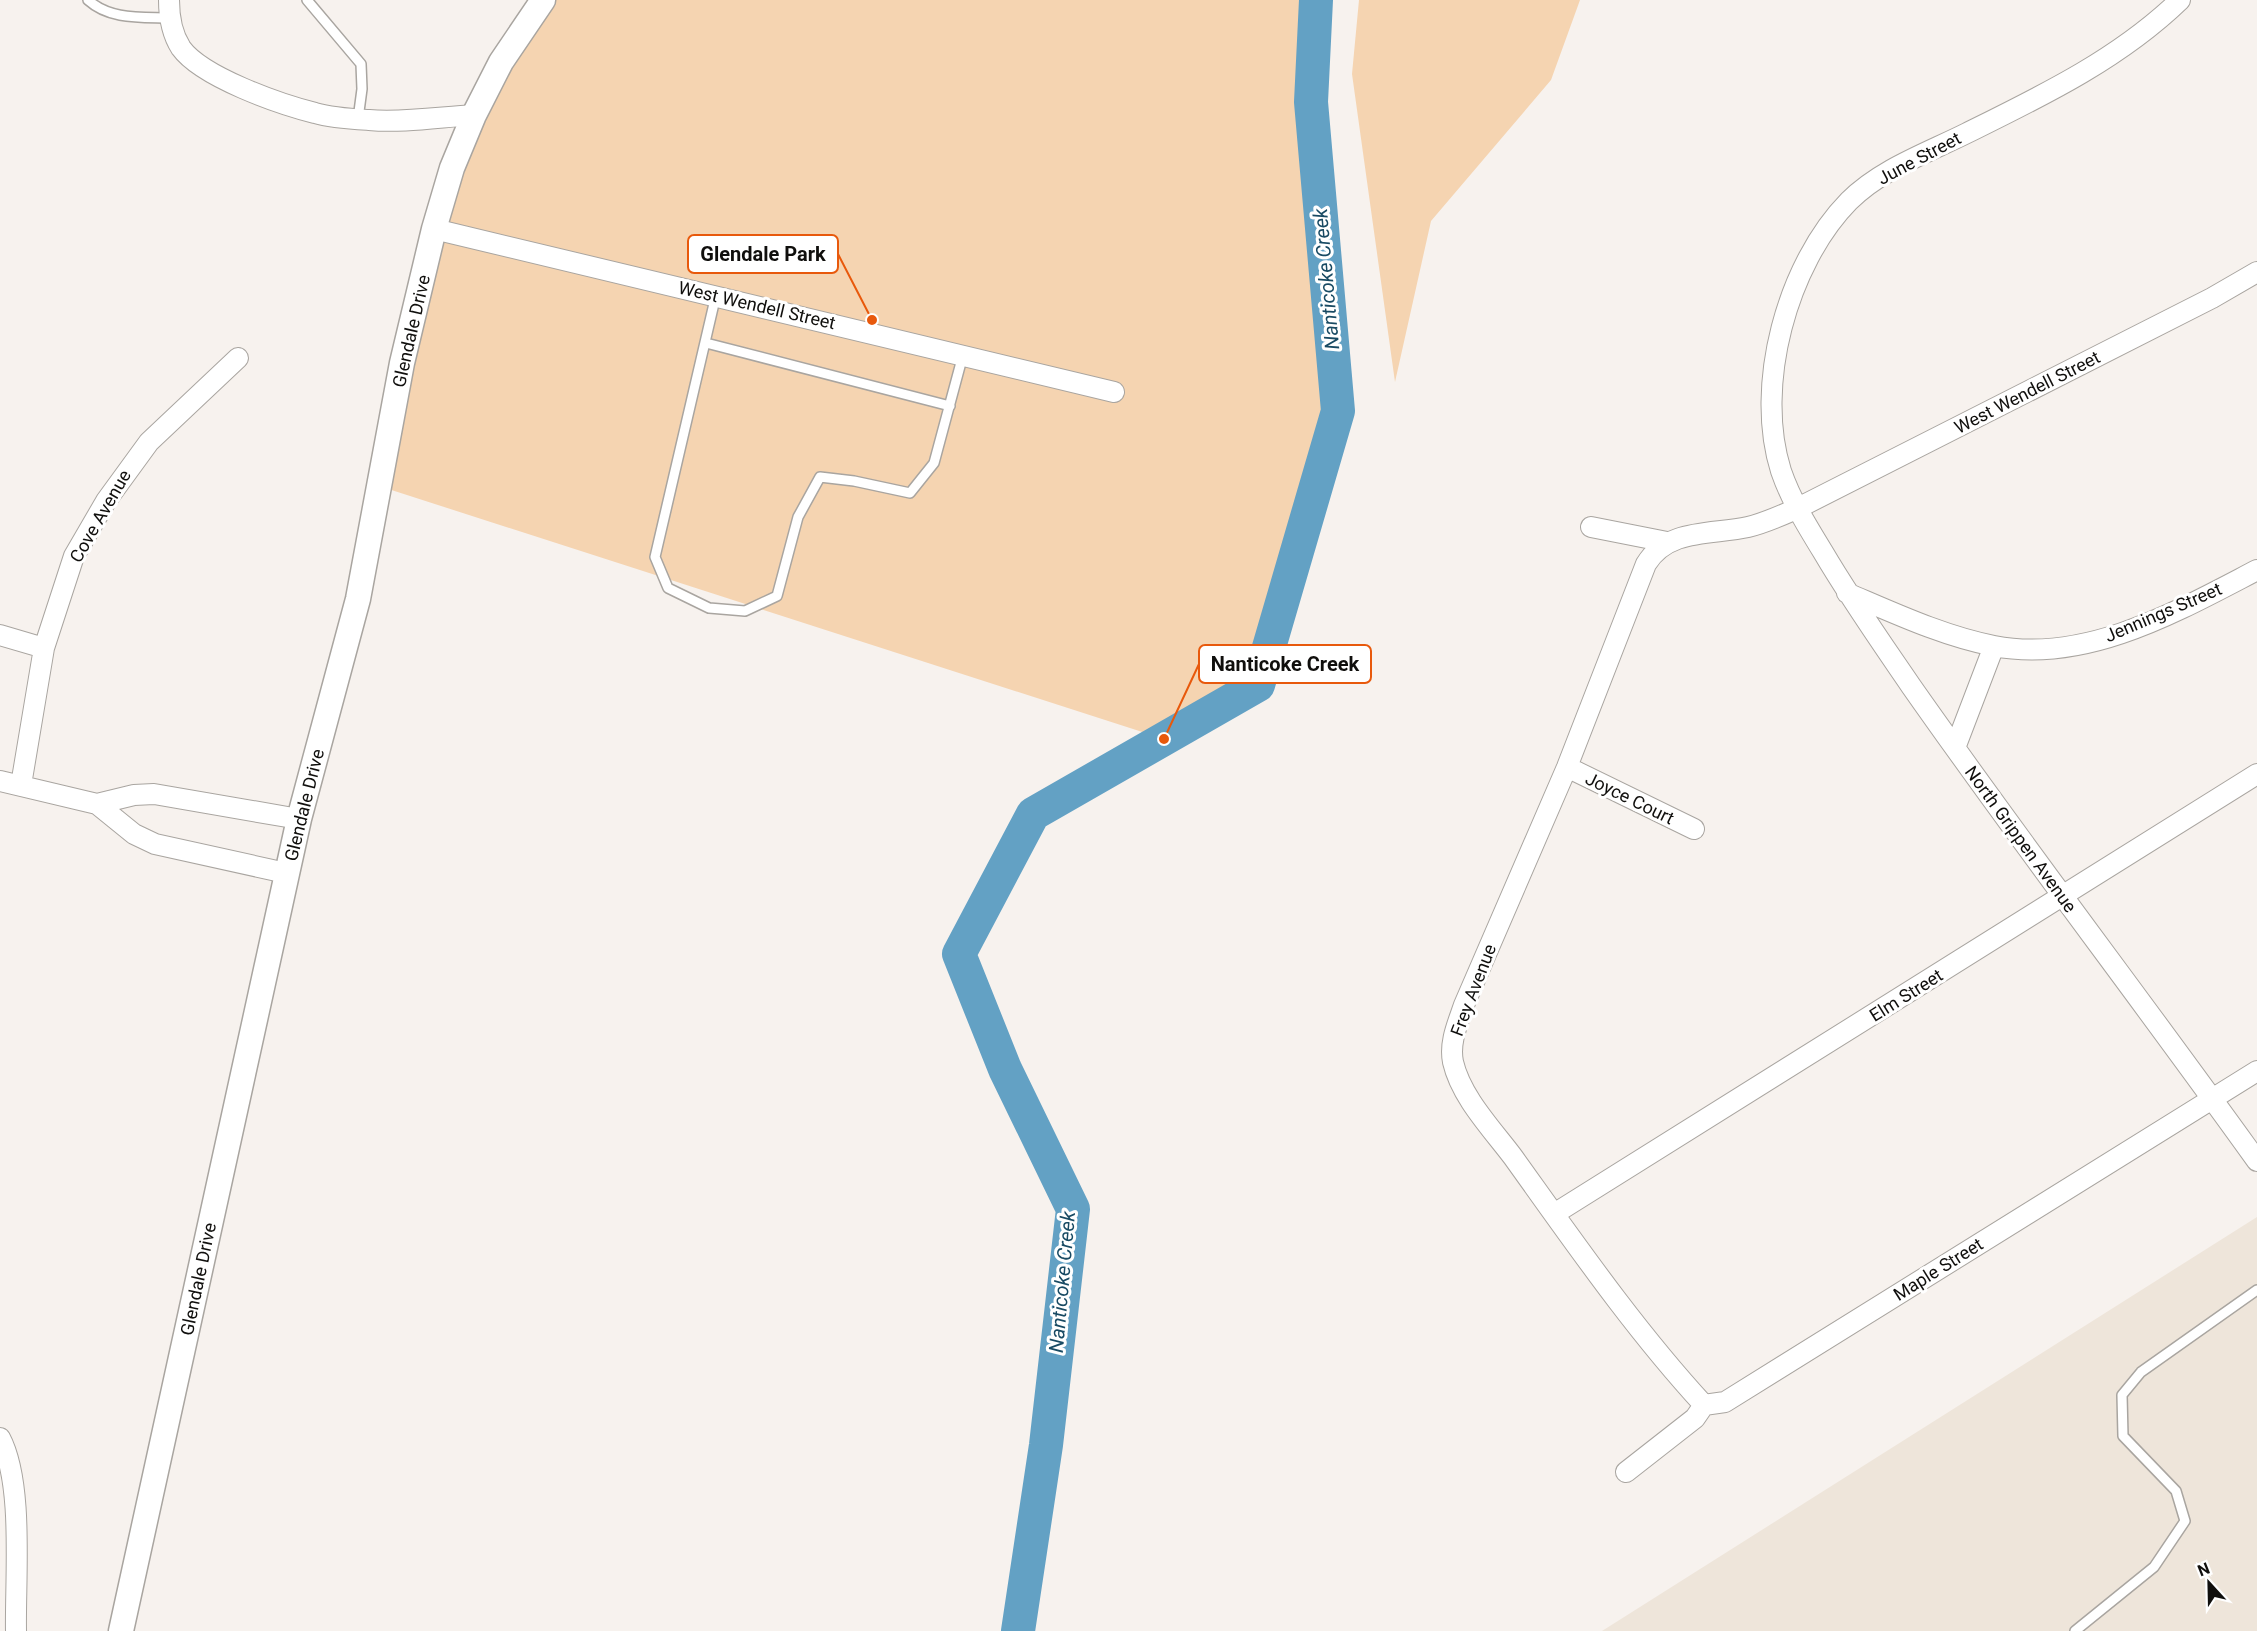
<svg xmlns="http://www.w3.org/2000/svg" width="2257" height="1631" viewBox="0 0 2257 1631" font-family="Roboto,sans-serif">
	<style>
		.built { fill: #eee5da }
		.green { fill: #f5d4b1 }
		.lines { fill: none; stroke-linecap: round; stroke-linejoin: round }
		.river { stroke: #63a1c4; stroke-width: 34 }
		.service-casing { stroke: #a9a5a0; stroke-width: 12 }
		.minor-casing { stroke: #a9a5a0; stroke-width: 22 }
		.tertiary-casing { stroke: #a9a5a0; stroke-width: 27 }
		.service { stroke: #fff; stroke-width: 9 }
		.minor { stroke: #fff; stroke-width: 20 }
		.tertiary { stroke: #fff; stroke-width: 24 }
		.labels { text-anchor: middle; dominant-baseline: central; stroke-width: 6; stroke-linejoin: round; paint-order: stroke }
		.street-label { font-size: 18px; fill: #100f0d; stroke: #fff }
		.water-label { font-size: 20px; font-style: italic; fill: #184a63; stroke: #fff }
		.leader { fill: none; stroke: #e8590c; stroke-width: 2 }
		.callout-dot { fill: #e8590c; stroke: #fff; stroke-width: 2 }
		.callout { fill: #fff; stroke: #e8590c; stroke-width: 2 }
		.callout-label { font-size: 20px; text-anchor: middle; font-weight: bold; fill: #100f0d }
	</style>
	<rect width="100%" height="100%" fill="#f7f2ee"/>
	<!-- built -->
	<path class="built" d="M2257,1217V1631H1602Z"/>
	<!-- green -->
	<path class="green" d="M543,0H1317L1311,102L1338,411L1258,685L1164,739L379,486L452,168Z
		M1359,0H1580L1551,80L1431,221L1395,382L1352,74Z"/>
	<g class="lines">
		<!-- river -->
		<path class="river" d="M1018,1631L1046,1445L1073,1209L1005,1069L959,954L1033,814L1258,685L1338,411L1311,102L1316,0"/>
		<defs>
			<path id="service" d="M88,0C110,20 141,17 169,18
				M307,0L361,64L362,89L358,119
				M716,295L655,557L668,588L709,608L745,611L777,596L798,517L820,477L854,481L910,493L934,463L963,355
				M706,343L950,406
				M2075,1631L2154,1567L2185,1521L2176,1491L2123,1436L2122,1395L2141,1372L2257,1290"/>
			<path id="minor" d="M169,0C169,16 172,34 181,48C202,77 279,104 315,113C332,118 352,119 369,120C403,123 440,117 474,115
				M2180,0C2119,59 2042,96 1967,133C1927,153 1881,169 1849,201C1787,264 1754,386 1781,471C1791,500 1807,526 1823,552C1850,598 1881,642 1911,686C2023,846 2143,1002 2257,1161
				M434,229L1114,392
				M1591,527L1667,542
				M1847,593C1894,613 1943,636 1994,646C2086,664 2178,611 2257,570
				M0,635L44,648
				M1955,748L1994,646
				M1567,767L1694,829
				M0,781L97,804
				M21,785L44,648L74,556L106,501L149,442L238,358
				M286,873L155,844L134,834L97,804L134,795L154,794L299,819
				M1554,1214L2257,774
				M1704,1405C1634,1329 1574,1242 1513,1157C1492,1129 1461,1097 1453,1062C1449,1042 1458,1023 1464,1005L1567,767L1646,564C1668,528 1712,535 1748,527C1765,523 1780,516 1796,509L2212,298L2257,272
				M0,1438C24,1483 15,1578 16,1631
				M1626,1472L1695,1418L1704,1405L1725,1402L2257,1071"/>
			<path id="tertiary" d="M121,1631L299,819L358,599L402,363L434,229L452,168L474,115L501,62L543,0"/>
		</defs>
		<!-- service casing -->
		<use href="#service" class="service-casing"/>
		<!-- minor casing -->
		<use href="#minor" class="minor-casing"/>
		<!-- tertiary casing -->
		<use href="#tertiary" class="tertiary-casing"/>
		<!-- service -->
		<use href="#service" class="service"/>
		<!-- minor -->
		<use href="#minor" class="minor"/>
		<!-- tertiary -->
		<use href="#tertiary" class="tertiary"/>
	</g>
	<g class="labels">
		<!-- street labels -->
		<g class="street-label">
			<text transform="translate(1919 158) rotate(-28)">June Street</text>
			<text transform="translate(757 305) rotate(13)">West Wendell Street</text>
			<text transform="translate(411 331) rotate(-77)">Glendale Drive</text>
			<text transform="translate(2027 392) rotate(-27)">West Wendell Street</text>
			<text transform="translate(100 516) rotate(-60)">Cove Avenue</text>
			<text transform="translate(2163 612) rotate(-23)">Jennings Street</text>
			<text transform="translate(1630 798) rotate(26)">Joyce Court</text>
			<text transform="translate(304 805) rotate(-76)">Glendale Drive</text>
			<text transform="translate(2021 839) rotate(54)">North Grippen Avenue</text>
			<text transform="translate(1473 990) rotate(-69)">Frey Avenue</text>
			<text transform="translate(1906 995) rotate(-32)">Elm Street</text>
			<text transform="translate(1938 1269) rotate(-32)">Maple Street</text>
			<text transform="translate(198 1279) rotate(-78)">Glendale Drive</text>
		</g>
		<!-- water labels -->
		<g class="water-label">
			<text transform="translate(1326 279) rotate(-95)">Nanticoke Creek</text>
			<text transform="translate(1062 1282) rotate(-85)">Nanticoke Creek</text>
		</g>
	</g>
	<!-- callouts -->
	<path class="leader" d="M872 320L838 254M1164 739L1199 664"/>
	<g class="callout-dot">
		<circle cx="872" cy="320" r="6"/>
		<circle cx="1164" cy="739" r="6"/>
	</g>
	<g class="callout">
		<rect x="688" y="235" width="150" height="38" rx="6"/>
		<rect x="1199" y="645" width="172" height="38" rx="6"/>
	</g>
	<g class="callout-label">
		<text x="763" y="261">Glendale Park</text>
		<text x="1285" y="671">Nanticoke Creek</text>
	</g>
	<!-- north arrow -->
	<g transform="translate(2209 1583) rotate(338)" stroke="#ffffff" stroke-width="4.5" paint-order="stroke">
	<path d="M0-4.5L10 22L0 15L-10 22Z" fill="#100f0d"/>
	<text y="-9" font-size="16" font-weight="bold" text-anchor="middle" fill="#100f0d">N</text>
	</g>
</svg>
